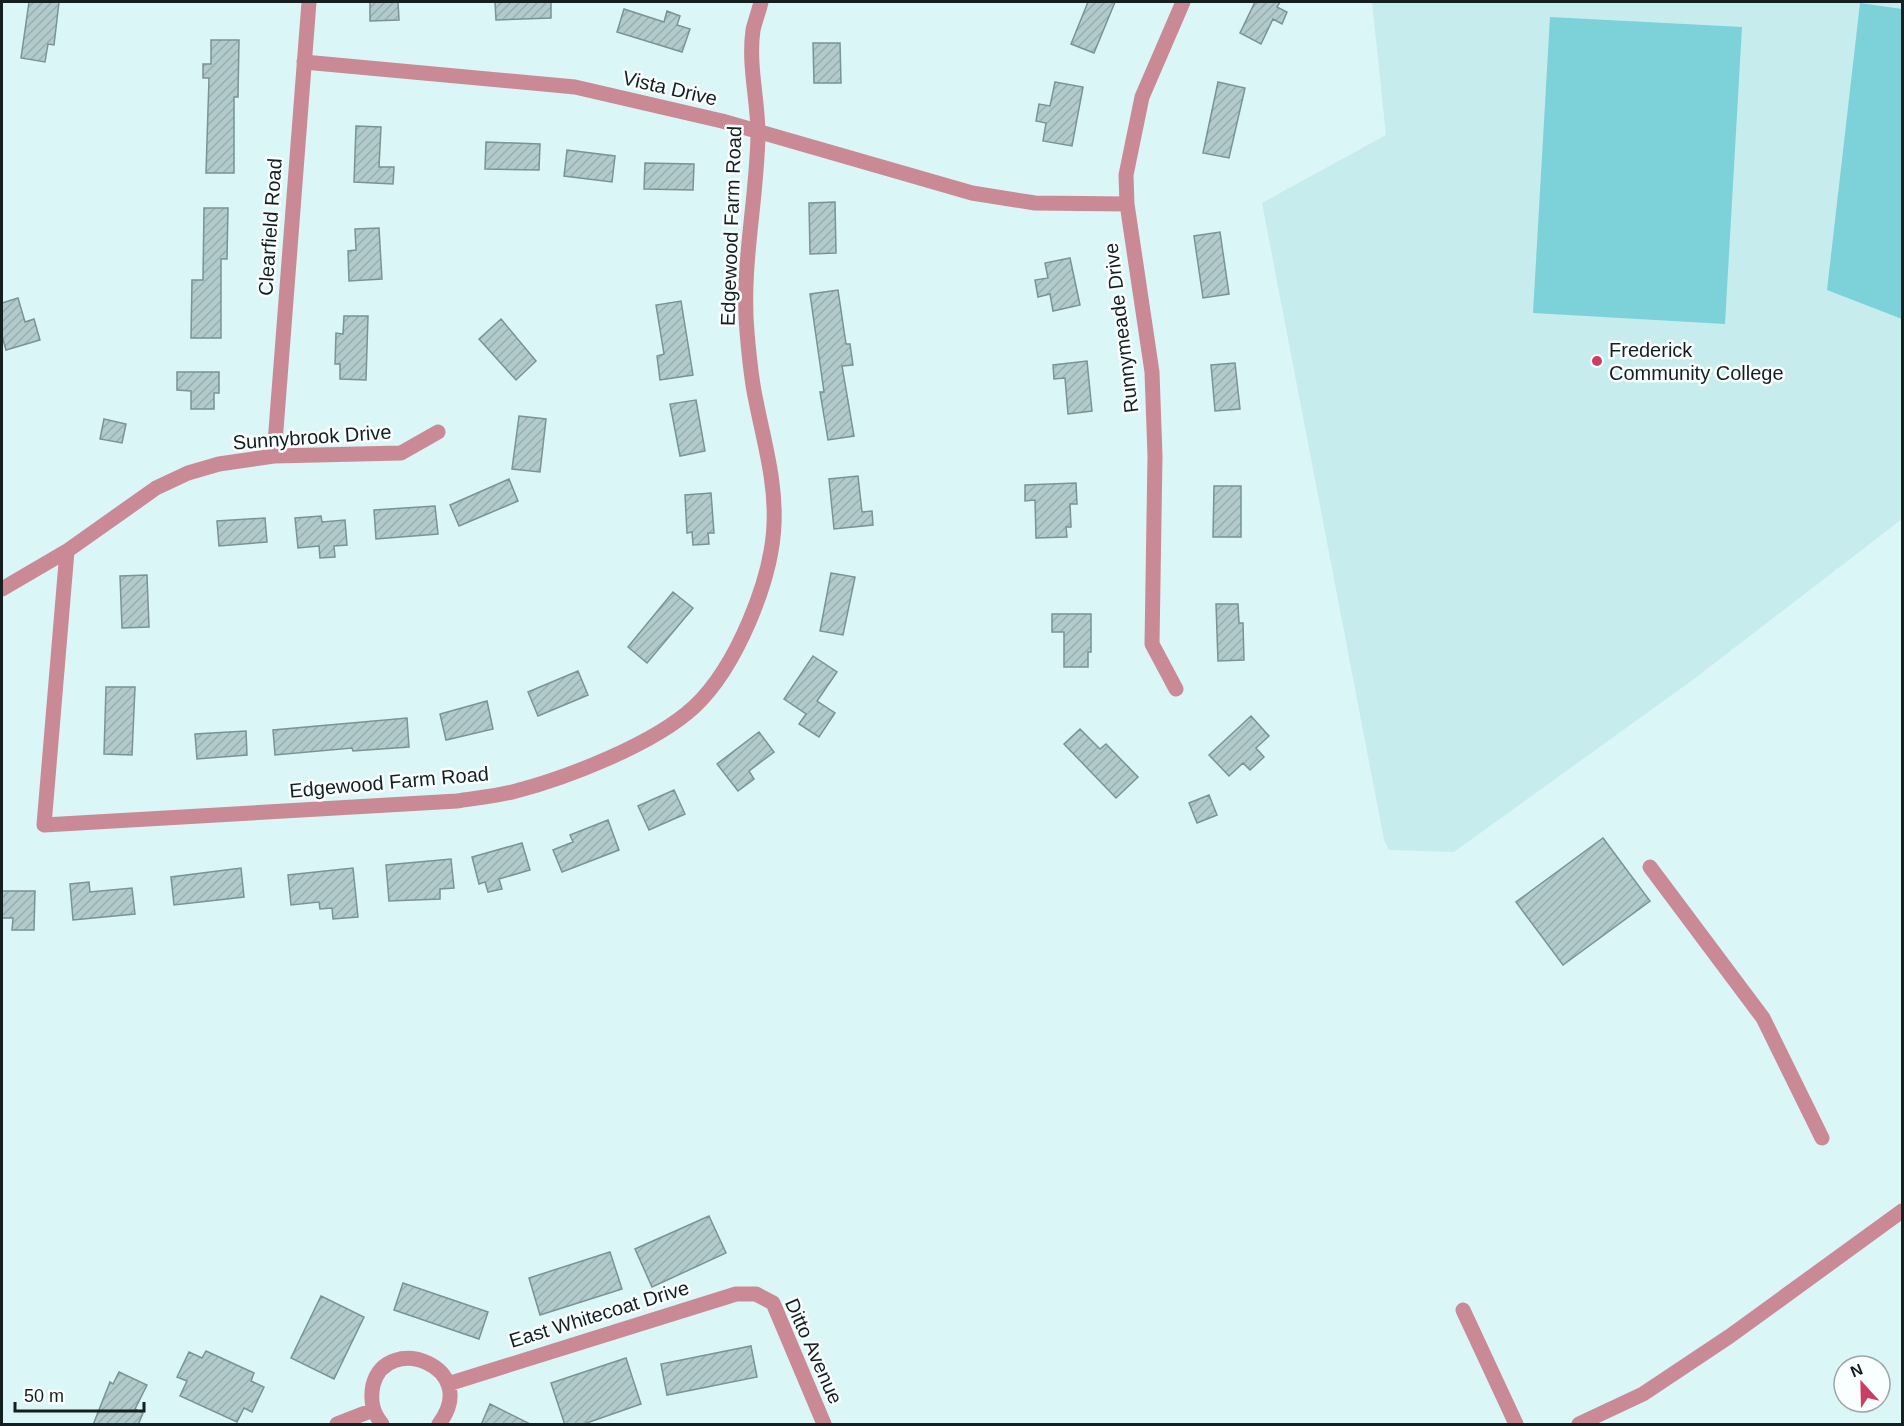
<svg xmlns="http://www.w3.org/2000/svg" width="1904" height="1426" viewBox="0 0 1904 1426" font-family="Helvetica,sans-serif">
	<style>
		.built { fill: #c7ecee }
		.pitch { fill: #7cd2d8 }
		.building { fill: url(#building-hatch); stroke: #7a9394; stroke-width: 1.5 }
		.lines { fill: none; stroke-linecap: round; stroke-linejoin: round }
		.minor { stroke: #ca8a95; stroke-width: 15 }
		.poi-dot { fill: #cc3d64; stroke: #f9fefe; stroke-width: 2 }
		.labels { text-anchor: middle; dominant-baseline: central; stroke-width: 5; stroke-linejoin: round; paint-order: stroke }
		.street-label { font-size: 20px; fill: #161f20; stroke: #f9fefe }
		.poi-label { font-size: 20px; fill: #161f20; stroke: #f9fefe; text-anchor: start }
	</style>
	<defs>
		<pattern id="building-hatch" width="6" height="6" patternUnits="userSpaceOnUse" patternTransform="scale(1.5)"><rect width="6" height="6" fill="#b1cbcc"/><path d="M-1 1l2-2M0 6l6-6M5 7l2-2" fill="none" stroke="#98aeaf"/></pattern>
	</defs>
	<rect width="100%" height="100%" fill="#dbf6f7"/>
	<!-- built -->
	<path class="built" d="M1372,2H1902V519L1694,679L1454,852L1389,850L1384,840L1262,203L1386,135Z"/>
	<!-- pitch -->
	<path class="pitch" d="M1860,3L1902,9V319L1827,290Z
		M1550,17L1742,27L1725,324L1533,313Z"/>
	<!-- building -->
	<path class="building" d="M29,2H59L54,45L48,44L45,62L21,58Z
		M370,2H398L399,20L370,21Z
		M495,2H551V18L496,20Z
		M1088,2H1115L1094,53L1071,44Z
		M1255,2H1280L1277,7L1287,12L1282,24L1273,19L1261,44L1240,33Z
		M624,9L664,22L667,11L680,16L677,25L690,29L682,52L617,32Z
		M211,40H239L238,97H234V173H206L209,78H203V64H211Z
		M813,43H840L841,83H814Z
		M1055,82L1083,87L1072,146L1043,141L1046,123L1036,121L1039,104L1050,106Z
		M1218,82L1245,88L1229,158L1203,153Z
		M356,126L381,127L379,167H394L393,184L354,182Z
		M486,142L540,144L539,170L485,169Z
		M567,150L615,156L612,182L564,176Z
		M645,163L694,164L693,190L644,189Z
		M835,202L836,253L810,254L809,203Z
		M204,208H228L227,259H221V338H191L192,280H203Z
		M379,228L382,279L349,281L348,251L356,250L355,229Z
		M1220,232L1229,294L1203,298L1194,236Z
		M1070,258L1080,305L1053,311L1050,294L1038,297L1035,280L1048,278L1045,263Z
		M838,290L846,344H850L853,365L842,366L854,436L828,440L820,392H824L810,294Z
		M18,298L25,322L34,319L40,340L6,350L2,336V303Z
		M681,301L693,375L660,380L657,356L664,354L656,305Z
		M344,316H368L366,380L340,379V364H335L336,333L343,334Z
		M501,319L536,361L516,380L479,339Z
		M1087,361L1092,411L1068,414L1065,378L1054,379L1053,365Z
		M1235,363L1240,409L1215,411L1211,365Z
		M177,372H219V393H214V409H191V391L177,390Z
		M696,400L705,451L680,456L670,404Z
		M519,416L546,419L540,472L512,469Z
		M104,419L126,424L122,443L100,439Z
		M858,476L862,512L872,511L873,525L834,529L829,479Z
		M509,479L518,501L459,526L450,505Z
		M1076,483L1077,504H1070L1071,527H1066L1067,537L1036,538L1035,500L1025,501V485Z
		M1214,486H1241V537H1213Z
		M711,493L714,533H708L709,544L693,545L692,532L687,533L685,495Z
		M435,506L438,534L376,539L374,510Z
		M321,516L322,522L345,520L347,545L334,546L335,557L320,558L319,546L298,548L295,518Z
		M265,518L267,542L219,546L217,521Z
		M831,573L855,577L843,635L820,631Z
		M147,575L149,627L122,628L120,576Z
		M673,592L693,608L647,663L628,647Z
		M1216,604H1238L1239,623H1243L1244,660L1218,661Z
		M1052,614H1091V652H1088V667H1064V632H1052Z
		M813,656L837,672L817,701L835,713L819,737L799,724L806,714L784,699Z
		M578,671L588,695L538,716L528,692Z
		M106,687H135L132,755L104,754Z
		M487,701L493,729L446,740L440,714Z
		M1251,716L1269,736L1256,748L1264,757L1250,770L1243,763L1229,776L1209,755Z
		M407,718L409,747L353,751L352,748L275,755L273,730Z
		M1080,729L1100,749L1106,744L1138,777L1116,798L1064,744Z
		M246,731L247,755L197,759L195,734Z
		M759,732L774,752L749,771L754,779L738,791L717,764Z
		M674,790L685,814L649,830L638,806Z
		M1209,795L1217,815L1197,823L1189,803Z
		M608,820L619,850L562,872L553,850L573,842L570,835Z
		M1603,838L1650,901L1563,965L1516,902Z
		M522,843L530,870L499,879L502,889L488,892L485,882L479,884L472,857Z
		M451,859L454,888L440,889V899L389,901L386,865Z
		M241,868L244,897L174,905L171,877Z
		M353,868L358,917L333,919L332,908L320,909L319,902L291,905L288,875Z
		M89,882L90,892L132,888L135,914L73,920L70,884Z
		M2,891H35L34,930H12L13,918H2Z
		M709,1216L726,1253L652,1287L635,1249Z
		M610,1252L622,1289L540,1315L529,1278Z
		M403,1283L488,1312L479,1339L394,1310Z
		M321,1296L364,1317L334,1379L291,1358Z
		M751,1346L757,1377L667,1395L661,1364Z
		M206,1351L254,1373L251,1381L264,1387L252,1412L244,1408L237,1422L180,1396L187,1381L177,1377L189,1352L202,1358Z
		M626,1358L641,1404L581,1425H565L551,1383Z
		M119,1372L147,1385L135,1409L143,1413L138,1425H93L110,1382L113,1384Z
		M490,1404L532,1425H481Z"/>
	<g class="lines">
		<!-- minor -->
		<path class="minor" d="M304,62L575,87L722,121L972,193L1035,203L1127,204
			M274,456L309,2
			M67,551L44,825L457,801C476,798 497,796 516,791C569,777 654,744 694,707C736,668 772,580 774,524C776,482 764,442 756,401C751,379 749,355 747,332C741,266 757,200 758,134C758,100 748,65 753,30C755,21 759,11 761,2
			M2,589L67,551L156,488L188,473L219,464L274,456L401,453L438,432
			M1176,689L1152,644L1155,456L1152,372L1127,204L1126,175L1142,97L1183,2
			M1650,867L1763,1018L1822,1138
			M1463,1310L1516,1424
			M448,1384L736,1294H756L773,1303L824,1424
			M337,1424L373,1410
			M382,1424C372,1412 370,1400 373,1385C387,1331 482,1367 439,1424
			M1579,1424L1643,1394L1730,1336L1902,1211"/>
	</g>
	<!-- markers -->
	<circle class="poi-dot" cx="1597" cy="361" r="6"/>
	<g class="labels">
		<!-- street labels -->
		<g class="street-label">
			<text transform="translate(670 88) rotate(13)">Vista Drive</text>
			<text transform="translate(731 226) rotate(-88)">Edgewood Farm Road</text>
			<text transform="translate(270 227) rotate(-86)">Clearfield Road</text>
			<text transform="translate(1121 328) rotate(-97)">Runnymeade Drive</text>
			<text transform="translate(312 437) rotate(-4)">Sunnybrook Drive</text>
			<text transform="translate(389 782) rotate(-5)">Edgewood Farm Road</text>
			<text transform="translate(599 1314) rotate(-17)">East Whitecoat Drive</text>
			<text transform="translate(814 1351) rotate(66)">Ditto Avenue</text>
		</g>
		<!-- poi labels -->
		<g class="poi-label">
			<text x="1609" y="350">Frederick<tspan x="1609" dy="23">Community College</tspan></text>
		</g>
	</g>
	<!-- border -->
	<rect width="1904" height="1426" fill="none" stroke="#161f20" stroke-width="6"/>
	<!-- north arrow -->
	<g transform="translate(1862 1384) rotate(338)"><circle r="28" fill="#f9fefe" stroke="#9ea5a5" stroke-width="1.5"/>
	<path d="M0-4.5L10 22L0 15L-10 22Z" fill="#cc3d64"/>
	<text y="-9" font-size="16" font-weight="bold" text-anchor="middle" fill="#161f20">N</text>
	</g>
	<!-- scale -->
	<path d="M15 1402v9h129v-9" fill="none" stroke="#161f20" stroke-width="3"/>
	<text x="24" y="1402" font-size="18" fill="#161f20" stroke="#f9fefe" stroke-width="4.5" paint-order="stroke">50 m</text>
</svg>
